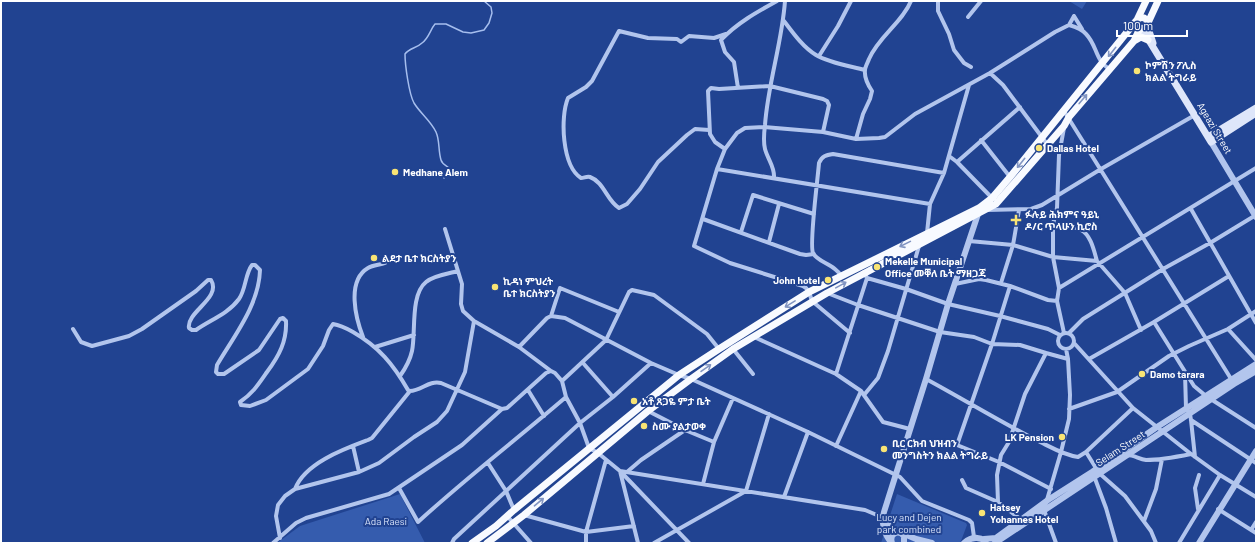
<svg xmlns="http://www.w3.org/2000/svg" width="1257" height="544" viewBox="0 0 1257 544" font-family="Barlow,'Noto Sans Ethiopic',sans-serif">
	<style>
		.green { fill: #355cae }
		.lines { fill: none; stroke-linecap: round; stroke-linejoin: round }
		.stream { stroke: #a6beee; stroke-width: 1.5 }
		.minor { stroke: #b2c5ed; stroke-width: 4 }
		.tertiary { stroke: #b2c5ed; stroke-width: 6 }
		.secondary { stroke: #dee6fa; stroke-width: 7 }
		.primary { stroke: #f8faff; stroke-width: 7 }
		.oneway { stroke: #8295c2 }
		.poi-dot { fill: #f9e474; stroke: #214391; stroke-width: 1.5 }
		.labels { text-anchor: middle; dominant-baseline: central; stroke-width: 4; stroke-linejoin: round; paint-order: stroke }
		.poi-label { font-size: 10px; font-weight: bold; fill: #fff; stroke: #214391; text-anchor: start }
		.street-label { font-size: 10px; fill: #fff; stroke: #214391 }
		.park-label { font-size: 10px; fill: #d7e2f9; stroke: #214391 }
	</style>
	<rect width="100%" height="100%" fill="#214391"/>
	<!-- green -->
	<path class="green" d="M1069,1H1087L1082,9Z
		M400,494L425,543H277L300,526Z
		M897,494L966,523L967,525L961,541L960,543H881Z"/>
	<g class="lines">
		<!-- stream -->
		<path class="stream" d="M444,178L451,173C451,165 443,167 441,160C438,150 440,141 436,132C431,121 420,113 414,103C409,94 405,65 405,54C409,48 417,48 422,43C429,38 430,30 435,24H446L463,32L471,33L484,30L489,23L492,13L491,7L484,1"/>
		<!-- minor -->
		<path class="minor" d="M938,1V11L949,34L954,50L964,63L971,67
			M1074,16L1082,29
			M968,17L981,1
			M784,21C793,33 803,47 816,55C829,63 850,66 865,70
			M1069,25C1076,27 1082,29 1086,34C1097,45 1095,60 1109,69
			M819,56L838,26L851,1
			M990,73L1003,85L1047,144
			M738,88L734,62L725,52L721,40C737,23 757,12 777,1
			M1064,111L1233,382
			M1064,128L1059,155L1057,208L1053,224V257L1059,288L1057,301L1064,333
			M709,130L695,129L687,135L658,162L640,189L627,204L619,208C607,201 604,182 590,177C587,176 584,178 581,178C562,166 560,117 568,98L586,87L592,81L619,31L648,38L677,39L681,42L689,36L714,38L726,34
			M856,139L863,114L870,99L872,91C868,85 864,78 865,70C865,67 868,62 869,59C879,36 902,23 911,1
			M981,140L1010,177
			M725,149L715,142L710,134L708,91L711,88L719,89L770,86L823,99L827,101L829,105L823,132
			M949,156L957,162L993,199
			M957,162L1020,107
			M717,169L930,204
			M774,178C775,167 768,160 765,149C763,141 764,133 765,125C768,83 782,43 785,1
			M1191,209L1256,323
			M987,210L1031,209L1042,205L1101,169L1195,115
			M703,219L800,254L806,255L814,254
			M1053,224C1062,225 1074,226 1081,230C1091,235 1094,251 1097,261
			M445,229L462,284L461,304L463,311L474,321L519,347L551,371L555,373L562,381L566,397L580,423L589,448L598,453L620,471L689,543
			M741,232L753,195L814,214
			M927,233L930,204L944,173L969,85
			M969,241L1013,245L1053,257L1097,261L1125,293L1141,330
			M769,242L779,204
			M864,272L867,278L906,289L948,304L1000,316L1048,329L1060,335
			M841,276C835,264 818,263 813,253C809,244 818,177 819,163C822,156 826,155 833,154L944,173
			M1001,283L1013,245L1019,210
			M955,284L979,279L986,280L1010,286L1048,300L1057,301
			M1010,286L992,344L957,445L999,462L1051,489
			M1059,288L1256,168
			M827,293L858,305L940,332L974,337L992,344L1020,345L1046,353
			M551,316L560,288L619,312
			M1154,322L1194,386L1206,396L1256,428
			M73,329L81,342L92,346L129,336L142,329L196,291L208,280H211C222,298 186,312 189,328L192,330H196C210,320 228,314 239,299C246,289 245,274 252,265H255L260,270C259,305 234,336 217,365L216,372L218,374H224L259,350L280,319L283,318L286,321C287,341 279,356 267,372C258,385 253,393 240,402L241,405L250,406L266,400L308,369L323,346L329,330L333,324C340,325 346,328 353,332C379,347 393,364 408,390L410,391
			M1228,329L1256,360
			M1058 341a8 8 0 1 1 16 0a8 8 0 1 1-16 0Z
			M850,333L812,301L809,292L806,288L803,286L730,263L694,246L717,169L725,149L737,133L745,128L764,127L823,132L856,139L879,138L885,137L915,114L990,73L1055,32L1069,25L1074,16
			M1069,333L1083,319L1163,269L1210,243L1256,215
			M363,337C356,319 346,281 368,268C373,265 380,265 385,263
			M754,337L836,374L861,391L883,422L910,429
			M1074,343L1133,408L1191,454L1220,475L1256,497
			M375,347L414,335
			M519,347L547,318L551,316L565,318L651,363L679,375L691,379L808,432L896,475L900,477L922,501L969,520L972,523L974,537
			M733,349L753,374
			M1089,359L1154,322L1229,276
			M583,363L613,397
			M1185,373L1186,408L1190,414L1191,420L1195,457
			M836,374L867,278
			M400,376C405,369 410,360 412,351C416,332 410,295 426,282C434,275 448,274 458,271
			M926,379C963,399 999,421 1036,440C1049,446 1063,455 1078,457L1086,452L1133,408
			M562,381L606,340L629,292L632,290L654,295L707,334L719,349
			M528,390L544,416
			M864,395L878,378L888,351L919,246
			M1069,409L1117,392L1169,356L1189,346L1228,329L1256,311
			M648,411L685,430L714,442
			M1191,420L1256,463
			M353,446L359,472
			M836,446L861,391
			M1086,452L1099,473L1125,496L1151,531L1156,543
			M1127,455C1134,455 1139,459 1146,460C1161,460 1176,457 1191,454
			M488,463L506,491L514,510
			M627,472L641,460L685,430
			M1094,476L1106,508L1116,543
			M962,480L966,488L998,502L1023,521
			M703,484L714,442L733,398
			M399,488L418,522C466,478 517,439 566,397
			M295,489C305,463 344,449 368,440L372,438L410,391C421,391 429,380 441,383L502,409
			M784,497L808,432
			M998,502L997,475L1001,455L1009,442L1025,394L1046,353L1068,359
			M1198,509L1195,488L1199,475
			M1218,509L1256,533
			M524,515L586,532L634,526
			M508,517L531,543
			M1144,521L1156,489L1162,459
			M1251,530L1256,522
			M280,538L276,516L278,505L285,496L295,489L359,472L379,463L414,437L437,422L447,411L465,372L474,321
			M273,543L296,523L306,518L389,494L462,445L502,409L507,408L546,373L551,371
			M452,543L454,539L580,423L613,397L651,363
			M586,543V532L606,460
			M638,543L620,471L865,510L884,518
			M654,543L746,491L769,414
			M1056,543L1044,510L1061,452L1069,419L1070,395L1068,359L1066,349
			M1179,543L1220,475"/>
		<!-- tertiary -->
		<path class="tertiary" d="M1211,142L1256,217
			M884,516L891,528L899,532
			M902,533L916,539L932,543
			M984,539L996,538L1048,500L1092,472L1157,427L1256,364
			M892,543C884,535 881,522 884,512L926,379L948,304L979,211
			M892,543C889,534 898,529 904,536V543
			M964,543C971,537 978,536 986,541
			M995,543L1234,384L1256,371
			M1199,543L1256,451"/>
		<!-- secondary -->
		<path class="secondary" d="M1147,25L1153,43
			M1142,29L1211,142L1256,113
			M1208,137L1256,108"/>
		<!-- primary -->
		<path class="primary" d="M1136.5 23a5.5 5.5 0 1 1 11 0a5.5 5.5 0 1 1-11 0Z
			M1137,20L1146,1
			M1147,25L1158,1
			M1134,41L1141,37L1148,40
			M472,543L496,526L514,510L679,375L719,349L809,292L979,208L992,198L1010,177L1136,21
			M487,543L524,515L648,411L691,379L733,349L827,293L996,204L1064,126L1069,117L1134,41L1140,28"/>
	</g>
	<!-- one-way arrows -->
	<defs><path id="oneway-shaft" d="M-6 0H5M1.5-3L5.5 0L1.5 3" fill="none" stroke-width="1.6" stroke-linecap="round" stroke-linejoin="round"/></defs>
	<g class="oneway">
		<use href="#oneway-shaft" transform="translate(1112 52) rotate(129)"/>
		<use href="#oneway-shaft" transform="translate(1083 99) rotate(-50)"/>
		<use href="#oneway-shaft" transform="translate(1021 163) rotate(129)"/>
		<use href="#oneway-shaft" transform="translate(905 244) rotate(154)"/>
		<use href="#oneway-shaft" transform="translate(841 285) rotate(-29)"/>
		<use href="#oneway-shaft" transform="translate(790 304) rotate(148)"/>
		<use href="#oneway-shaft" transform="translate(706 368) rotate(-35)"/>
		<use href="#oneway-shaft" transform="translate(539 502) rotate(-40)"/>
	</g>
	<!-- markers -->
	<g class="poi-dot">
		<circle cx="1137" cy="71" r="4"/>
		<circle cx="1039" cy="148" r="4"/>
		<circle cx="395" cy="172" r="4"/>
		<path d="M1014 214h4v4h4v4h-4v4h-4v-4h-4v-4h4z"/>
		<circle cx="374" cy="258" r="4"/>
		<circle cx="877" cy="267" r="4"/>
		<circle cx="828" cy="280" r="4"/>
		<circle cx="495" cy="287" r="4"/>
		<circle cx="1142" cy="374" r="4"/>
		<circle cx="634" cy="401" r="4"/>
		<circle cx="644" cy="426" r="4"/>
		<circle cx="1062" cy="437" r="4"/>
		<circle cx="884" cy="449" r="4"/>
		<circle cx="982" cy="513" r="4"/>
	</g>
	<g class="labels">
		<!-- poi labels -->
		<g class="poi-label">
			<text x="1145" y="65">ኮምሽን ፖሊስ<tspan x="1145" dy="12">ክልል ትግራይ</tspan></text>
			<text x="1047" y="148">Dallas Hotel</text>
			<text x="403" y="172">Medhane Alem</text>
			<text x="1025" y="214">ፉሉይ ሕክምና ዓይኒ<tspan x="1025" dy="12">ዶ/ር ጥላሁን ኪሮስ</tspan></text>
			<text x="382" y="258">ልደታ ቤተ ክርስትያን</text>
			<text x="885" y="261">Mekelle Municipal<tspan x="885" dy="12">Office መቐለ ቤት ማዘጋጃ</tspan></text>
			<text x="820" y="280" text-anchor="end">John hotel</text>
			<text x="503" y="281">ኪዳነ ምህረት<tspan x="503" dy="12">ቤተ ክርስትያን</tspan></text>
			<text x="1150" y="374">Damo tarara</text>
			<text x="642" y="401">አቶ ጸጋዬ ምታ ቤት</text>
			<text x="652" y="426">ስሙ ያልታወቀ</text>
			<text x="1054" y="437" text-anchor="end">LK Pension</text>
			<text x="892" y="443">ቢር ርክብ ህዝብን<tspan x="892" dy="12">መንግስትን ክልል ትግራይ</tspan></text>
			<text x="990" y="507">Hatsey<tspan x="990" dy="12">Yohannes Hotel</tspan></text>
		</g>
		<!-- street labels -->
		<g class="street-label">
			<text transform="translate(1215 128) rotate(59)">Ageazi Street</text>
			<text transform="translate(1120 448) rotate(-33)">Selam Street</text>
		</g>
		<!-- park labels -->
		<g class="park-label">
			<text x="909" y="517">Lucy and Dejen<tspan x="909" dy="12">park combined</tspan></text>
			<text x="386" y="521">Ada Raesi</text>
		</g>
	</g>
	<!-- border -->
	<rect width="1257" height="544" fill="none" stroke="#ffffff" stroke-width="4"/>
	<!-- scale -->
	<path d="M1117 30v6h70v-6" fill="none" stroke="#ffffff" stroke-width="2"/>
	<text x="1123" y="30" font-size="12" fill="#ffffff" stroke="#214391" stroke-width="3" paint-order="stroke">100 m</text>
</svg>
